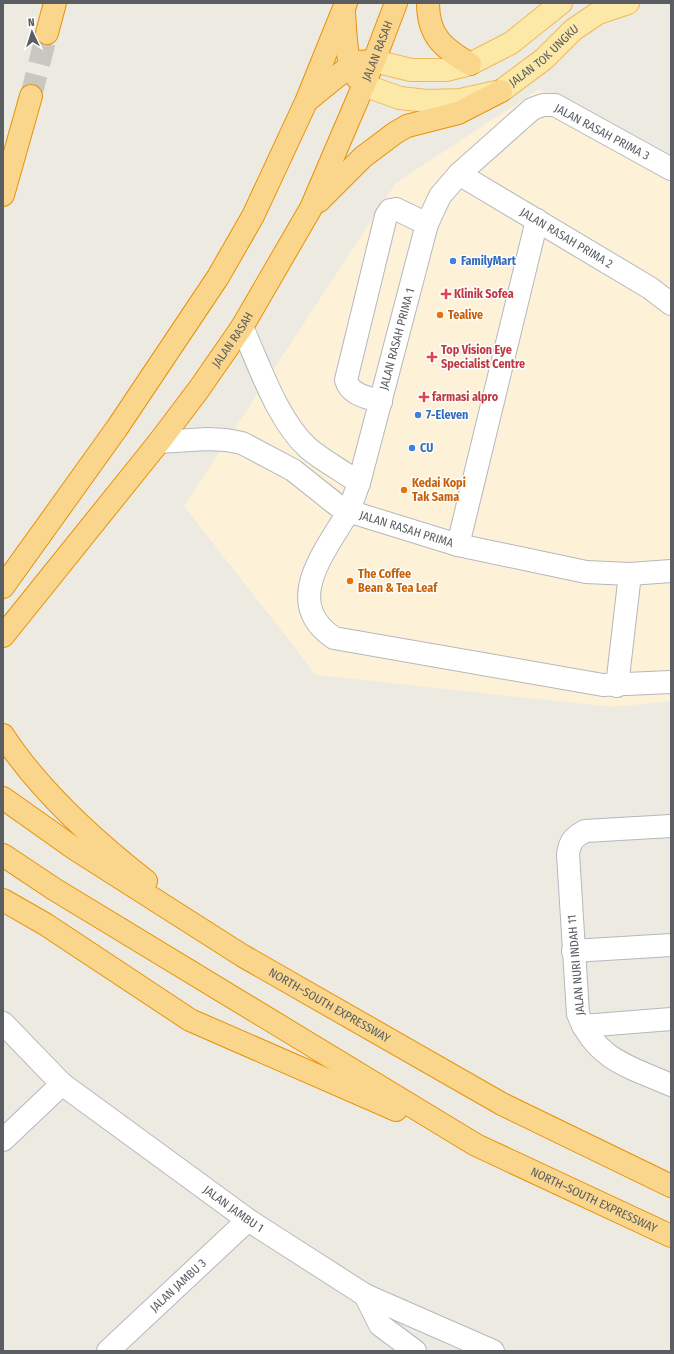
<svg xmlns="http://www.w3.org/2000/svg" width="674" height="1354" viewBox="0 0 674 1354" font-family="'Fira Sans Condensed',sans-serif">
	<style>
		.commercial { fill: #fdf1d7 }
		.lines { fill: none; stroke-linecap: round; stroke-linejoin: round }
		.highway-tunnel { stroke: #c8c7c2; stroke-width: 22; stroke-dasharray: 22 11; stroke-linecap: butt }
		.minor-casing { stroke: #b4b8bc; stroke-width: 24 }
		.major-casing { stroke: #edba5b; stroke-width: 24 }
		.highway-casing { stroke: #e89207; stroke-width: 24 }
		.minor { stroke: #fff; stroke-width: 22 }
		.major { stroke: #fce9a7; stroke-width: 22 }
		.highway { stroke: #fad68c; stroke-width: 22 }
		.shop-dot { fill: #3f7fe0; stroke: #fff; stroke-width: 1.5 }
		.health-dot { fill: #e0444e; stroke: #fff; stroke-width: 1.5 }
		.food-dot { fill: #e8710a; stroke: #fff; stroke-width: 1.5 }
		.labels { text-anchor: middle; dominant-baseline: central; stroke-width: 3; stroke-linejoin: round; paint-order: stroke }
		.street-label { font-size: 12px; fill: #5a5e62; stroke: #fff }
		.shop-label { font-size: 12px; font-weight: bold; fill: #366cbe; stroke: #fff; text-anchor: start }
		.health-label { font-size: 12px; font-weight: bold; fill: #be3a42; stroke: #fff; text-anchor: start }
		.food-label { font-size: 12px; font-weight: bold; fill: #c56008; stroke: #fff; text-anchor: start }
	</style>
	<rect width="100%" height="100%" fill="#edeae2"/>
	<!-- commercial -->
	<path class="commercial" d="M539,89L671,160V701L612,707L316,675L184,506L396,183Z"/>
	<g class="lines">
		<!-- highway-tunnel -->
		<path class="highway-tunnel" d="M31,96L47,33"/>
		<defs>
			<g id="minor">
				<path d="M671,169L555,105H543L532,109L459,174L440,196L427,224L359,483C355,493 352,504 347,514C324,553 282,603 334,638L603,685L671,682"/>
				<path id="s1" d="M459,174L650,288L671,304"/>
				<path d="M242,327C259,364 277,420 308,448C323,461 343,471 359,483"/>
				<path d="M381,402C367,397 350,395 346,380L386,216L390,210L396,209L427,224"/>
				<path id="s2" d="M159,442L207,439L226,440L242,443L293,470L337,505L348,511L458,545L586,572L630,574L671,571"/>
				<path d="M458,545L537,220"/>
				<path d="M617,686L630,574"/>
				<path d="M671,826L585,831C574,837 570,841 568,854L578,1014C596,1060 630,1067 671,1085"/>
				<path d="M573,951L671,945"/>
				<path id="s3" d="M3,1023L62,1084L248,1220L365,1295L493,1351"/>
				<path d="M583,1026L671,1019"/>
				<path d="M3,1140L62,1084"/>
				<path d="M365,1295L380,1325L415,1351"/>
				<path id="s4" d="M108,1351L248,1220"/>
			</g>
			<g id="major">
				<path d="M374,61L411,70H446L470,64L511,43L561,3"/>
				<path id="s5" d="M363,85L400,98L427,101L460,100L501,91L544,59L573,30L598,13L628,3"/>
			</g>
			<g id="highway">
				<path d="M428,3C428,36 443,48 470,64"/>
				<path d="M344,13C346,35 345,60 357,78"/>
				<path d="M47,33L55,3"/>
				<path d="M308,100L351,65L358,62L374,61"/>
				<path d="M3,195L31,96"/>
				<path d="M319,201L363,157L395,133L407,126L458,113L501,91"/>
				<path d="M3,587L117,428L218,277L253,216L306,102L346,3"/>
				<path id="s6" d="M3,636L159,442L199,389L242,327L311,208L374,61L396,3"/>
				<path d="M3,735C38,789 95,841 146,881"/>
				<path id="s7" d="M3,798L75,849L243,956L502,1104L671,1186"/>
				<path id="s8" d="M3,855L54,889L476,1145L671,1236"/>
				<path d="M3,900L45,924L190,1020L396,1110"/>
			</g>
		</defs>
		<!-- minor casing -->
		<use href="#minor" class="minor-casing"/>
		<!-- major casing -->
		<use href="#major" class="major-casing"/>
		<!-- highway casing -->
		<use href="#highway" class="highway-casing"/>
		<!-- minor -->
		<use href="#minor" class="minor"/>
		<!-- major -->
		<use href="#major" class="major"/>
		<!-- highway -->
		<use href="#highway" class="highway"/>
	</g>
	<!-- markers -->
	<g class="shop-dot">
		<circle cx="453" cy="261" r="4"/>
		<circle cx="418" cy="415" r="4"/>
		<circle cx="412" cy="448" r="4"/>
	</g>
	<g class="health-dot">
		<path d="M444 288h4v4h4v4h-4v4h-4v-4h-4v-4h4z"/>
		<path d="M430 351h4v4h4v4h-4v4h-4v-4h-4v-4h4z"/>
		<path d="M422 391h4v4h4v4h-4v4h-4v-4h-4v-4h4z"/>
	</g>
	<g class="food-dot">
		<circle cx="440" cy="315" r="4"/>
		<circle cx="404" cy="490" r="4"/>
		<circle cx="350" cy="581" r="4"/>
	</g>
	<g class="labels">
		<!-- street labels -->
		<g class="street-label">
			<text stroke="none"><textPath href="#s6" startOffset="699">JALAN RASAH</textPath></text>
			<text stroke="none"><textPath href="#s5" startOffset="197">JALAN TOK UNGKU</textPath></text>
			<text transform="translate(602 132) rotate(28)">JALAN RASAH PRIMA 3</text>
			<text stroke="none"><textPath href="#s1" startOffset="125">JALAN RASAH PRIMA 2</textPath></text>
			<text stroke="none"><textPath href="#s6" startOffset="375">JALAN RASAH</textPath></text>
			<text transform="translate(397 339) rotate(-75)">JALAN RASAH PRIMA 1</text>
			<text stroke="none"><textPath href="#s2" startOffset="271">JALAN RASAH PRIMA</textPath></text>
			<text transform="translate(576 965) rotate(-95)">JALAN NURI INDAH 11</text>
			<text stroke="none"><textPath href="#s7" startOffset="387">NORTH–SOUTH EXPRESSWAY</textPath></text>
			<text stroke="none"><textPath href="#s8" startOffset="685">NORTH–SOUTH EXPRESSWAY</textPath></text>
			<text stroke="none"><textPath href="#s3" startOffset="297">JALAN JAMBU 1</textPath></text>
			<text stroke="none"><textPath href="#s4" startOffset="96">JALAN JAMBU 3</textPath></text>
		</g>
		<!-- shop labels -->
		<g class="shop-label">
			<text x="461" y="261">FamilyMart</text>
			<text x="426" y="415">7-Eleven</text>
			<text x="420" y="448">CU</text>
		</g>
		<!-- health labels -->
		<g class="health-label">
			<text x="454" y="294">Klinik Sofea</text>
			<text x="441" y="350">Top Vision Eye<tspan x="441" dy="14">Specialist Centre</tspan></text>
			<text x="432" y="397">farmasi alpro</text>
		</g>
		<!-- food labels -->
		<g class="food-label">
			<text x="448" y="315">Tealive</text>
			<text x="412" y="483">Kedai Kopi<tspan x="412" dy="14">Tak Sama</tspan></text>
			<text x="358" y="574">The Coffee<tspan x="358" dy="14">Bean &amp; Tea Leaf</tspan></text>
		</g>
	</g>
	<!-- border -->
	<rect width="674" height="1354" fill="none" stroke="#5a5e62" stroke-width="8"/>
	<!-- north arrow -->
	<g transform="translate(32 32) rotate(356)" stroke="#ffffff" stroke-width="3" paint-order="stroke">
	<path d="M0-3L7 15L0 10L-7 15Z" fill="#5a5e62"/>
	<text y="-6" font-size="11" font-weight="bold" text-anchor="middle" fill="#5a5e62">N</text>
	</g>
</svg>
